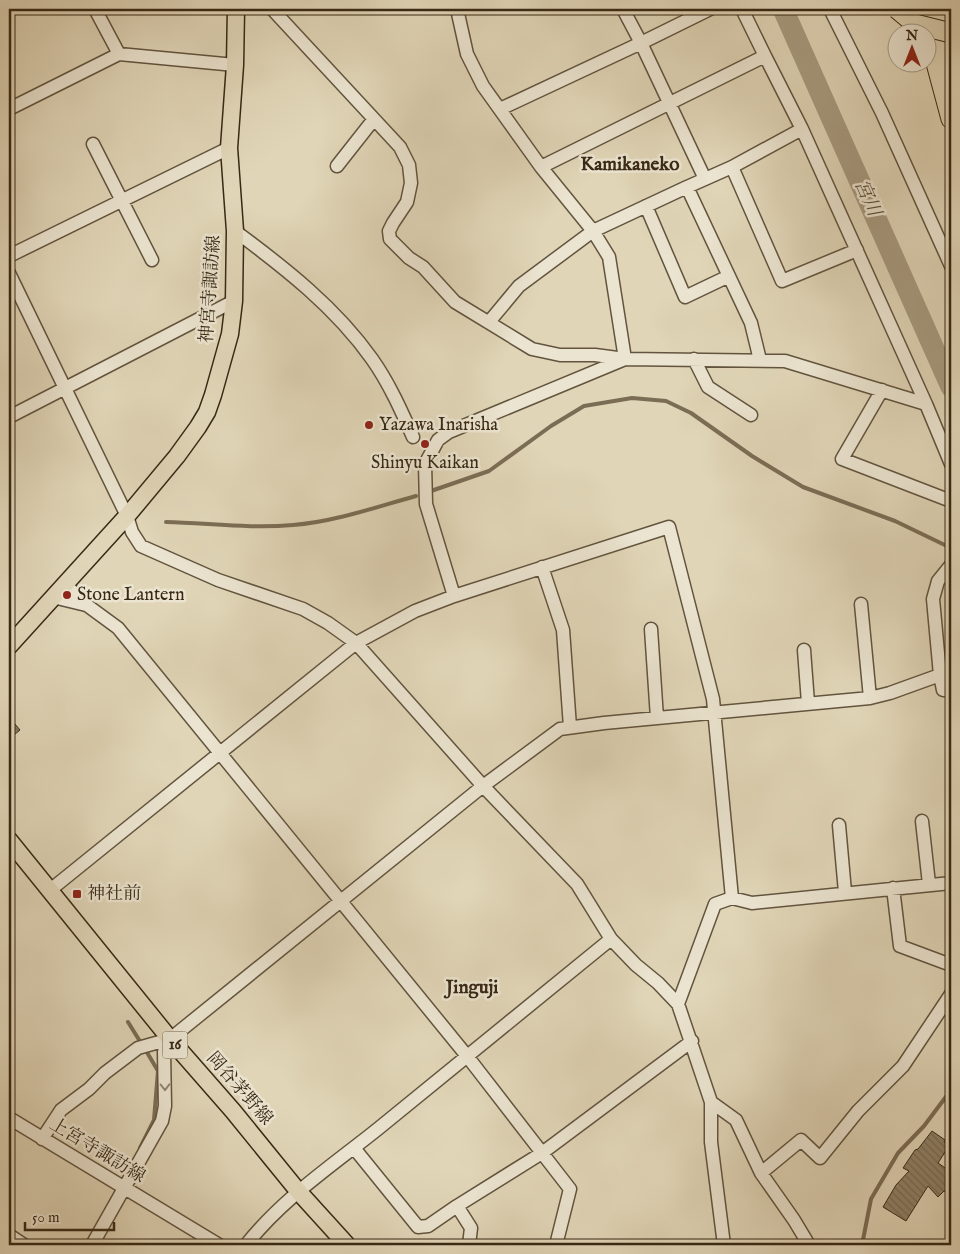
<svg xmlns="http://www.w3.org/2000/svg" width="960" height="1254" viewBox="0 0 960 1254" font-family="'IM FELL English','Noto Serif JP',serif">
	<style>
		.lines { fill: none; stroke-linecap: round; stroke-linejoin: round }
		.stream { stroke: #7b6d55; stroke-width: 4 }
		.river { stroke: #a79b80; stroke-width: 21 }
		.building { fill: url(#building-back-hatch); stroke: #382915 }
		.minor-casing { stroke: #62543e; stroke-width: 15 }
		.major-casing { stroke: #382915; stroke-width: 19 }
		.highway-casing { stroke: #382915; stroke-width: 21 }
		.minor { stroke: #ebe4d0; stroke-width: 12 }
		.major { stroke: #e0d5b7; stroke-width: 16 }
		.highway { stroke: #e0d5b7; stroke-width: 19 }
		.highway-bridge-casing { stroke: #382915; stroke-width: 21; stroke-linecap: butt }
		.highway-bridge { stroke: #e0d5b7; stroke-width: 19 }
		.oneway { stroke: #928672 }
		.poi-dot { fill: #8f2418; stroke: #ebe4d0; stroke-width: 2 }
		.labels { text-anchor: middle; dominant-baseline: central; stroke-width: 5; stroke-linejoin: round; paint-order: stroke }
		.shield { fill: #ebe4d0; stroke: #6e614d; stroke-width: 1 }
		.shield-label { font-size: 16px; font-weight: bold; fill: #382915 }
		.street-label { font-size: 18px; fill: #382915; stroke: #ebe4d0 }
		.poi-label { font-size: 18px; fill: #382915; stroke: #ebe4d0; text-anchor: start }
		.neighbourhood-label { font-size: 19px; font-weight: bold; fill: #382915; stroke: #ebe4d0 }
		.water-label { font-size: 19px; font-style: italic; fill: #594b35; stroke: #ebe4d0 }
	</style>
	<defs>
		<pattern id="building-back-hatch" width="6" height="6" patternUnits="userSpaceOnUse" patternTransform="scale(1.25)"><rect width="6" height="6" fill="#8f8269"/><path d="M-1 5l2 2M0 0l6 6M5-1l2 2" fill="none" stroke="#766a55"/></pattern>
	</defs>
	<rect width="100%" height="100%" fill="#e0d5b7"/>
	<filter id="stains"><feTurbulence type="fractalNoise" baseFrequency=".004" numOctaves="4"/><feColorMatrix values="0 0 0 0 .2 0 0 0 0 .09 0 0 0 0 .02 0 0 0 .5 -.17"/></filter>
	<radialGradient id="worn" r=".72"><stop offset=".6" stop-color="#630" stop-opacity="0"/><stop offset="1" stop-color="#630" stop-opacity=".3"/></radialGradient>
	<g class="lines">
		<!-- stream -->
		<path class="stream" d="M431,491L489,471L551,426L584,406L632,398L666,401L691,413L752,456L803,487L895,521L951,548
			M166,522C208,523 251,529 293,525C334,522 376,507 416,496
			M128,1022L141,1043
			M140,1148L154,1120L158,1071L145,1049
			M862,1245L871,1199L898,1153L924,1126L951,1090"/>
		<!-- river -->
		<path class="river" d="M783,9L951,387"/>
	</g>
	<!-- building -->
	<path class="building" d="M9,717L20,730L9,739Z
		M932,1131L945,1140L944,1142L949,1146L938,1163L951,1172V1196L944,1191L938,1197L928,1186L906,1221L883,1207L896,1185L909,1171L903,1168L915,1150L918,1149Z"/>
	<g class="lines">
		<defs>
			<path id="minor" d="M95,9L119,54
				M272,9L400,147L409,165L411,183L407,202L393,223L389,231L390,239L409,258L423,267L455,302L532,349L560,355H595L625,359L785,361L926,404L951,464
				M457,9L467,54L483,86L541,167L593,231L519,286L489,322
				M742,9L765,56
				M830,9L882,113L951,266
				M9,109L119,54L235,65
				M500,109L641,43L623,9
				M93,144L152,260
				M337,166L374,119
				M541,167L765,56L802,129L926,404
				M732,167L782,281L857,250
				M705,179L641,43L710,9
				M646,206L685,297L729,276
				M235,231C285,268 336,308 372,359C389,383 401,410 413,437
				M9,256L229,148
				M9,273L127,516L132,532L141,546L218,580L303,609L328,623L356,643L483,786L577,884L611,939L636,965L658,983L678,1004L711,1102V1142L724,1245
				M625,359L609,257L593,231L687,187
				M694,359L708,387L751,415
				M760,360L751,323L687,187L732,167L802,129
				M882,390L842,459L951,501
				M9,417L234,301
				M951,565L938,581L933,599L940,675L943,690L951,689
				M542,567L563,630L570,727
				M65,584L88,606L118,628L467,1056L570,1189L556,1245
				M454,596L426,504L425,464L438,440L449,432L625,359
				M53,597L86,605
				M861,604L870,698
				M651,629L657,718
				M804,650L808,703
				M922,821L929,884
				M839,825L845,892
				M893,888L900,946L951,965
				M49,891L356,643L415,611L454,596L669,527L713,699L732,898
				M678,1004L715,904L732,898L752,903L951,883
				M711,1102L736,1120L761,1173L794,1220L809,1245
				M9,1118L219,1245
				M42,1139L61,1110L89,1089L105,1073L138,1048L170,1039L483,786L560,729L604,723L870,698L890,693L951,671
				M354,1148L418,1227L428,1226L457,1206
				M761,1173L801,1140L820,1158L858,1111L903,1066L951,994
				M9,1235L24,1245
				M92,1245L162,1121L165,1106L164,1052L170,1039
				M246,1245C283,1198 333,1165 379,1128C456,1065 533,1002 611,939
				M469,1245L471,1228L457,1206L542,1153L692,1041"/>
			<path id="major" d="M9,646L127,516L177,456L198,427L207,412L213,395L230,334L234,301L235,231L229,148L235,65L236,9
				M9,840L170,1039L233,1111L298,1191L347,1245"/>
			<path id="highway" d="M927,9L929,37L951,119
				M941,9L947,50L951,67"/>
		</defs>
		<!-- minor casing -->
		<use href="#minor" class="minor-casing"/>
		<!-- major casing -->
		<use href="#major" class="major-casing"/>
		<!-- highway casing -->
		<use href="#highway" class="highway-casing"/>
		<!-- minor -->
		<use href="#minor" class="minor"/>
		<!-- major -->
		<use href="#major" class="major"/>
		<!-- highway -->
		<use href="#highway" class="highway"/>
		<defs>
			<path id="highway-bridge" d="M897,9L915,24L951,33"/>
		</defs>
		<!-- highway-bridge casing -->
		<use href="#highway-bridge" class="highway-bridge-casing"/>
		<!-- highway-bridge -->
		<use href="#highway-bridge" class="highway-bridge"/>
	</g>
	<!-- one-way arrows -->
	<defs><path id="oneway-chevron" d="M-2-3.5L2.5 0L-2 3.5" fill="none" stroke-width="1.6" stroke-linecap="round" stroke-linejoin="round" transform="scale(1.25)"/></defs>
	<use class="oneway" href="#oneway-chevron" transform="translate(165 1087) rotate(89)"/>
	<!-- markers -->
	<g class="poi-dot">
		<circle cx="369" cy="425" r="5"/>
		<circle cx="425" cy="444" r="5"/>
		<circle cx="67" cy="595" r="5"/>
		<rect x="72" y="889" width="10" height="10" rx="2.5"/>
	</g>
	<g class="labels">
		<!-- shield labels -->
		<rect class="shield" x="162.5" y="1031.5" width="25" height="27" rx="4"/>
		<g class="shield-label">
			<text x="175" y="1045">16</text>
		</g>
		<!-- street labels -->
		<g class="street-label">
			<text transform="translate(211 289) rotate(-86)">神宮寺諏訪線</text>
			<text transform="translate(239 1089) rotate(49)">岡谷茅野線</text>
			<text transform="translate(97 1151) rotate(31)">上宮寺諏訪線</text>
		</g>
		<!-- poi labels -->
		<g class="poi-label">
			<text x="379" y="425">Yazawa Inarisha</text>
			<text x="425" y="463" text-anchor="middle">Shinyu Kaikan</text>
			<text x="77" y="595">Stone Lantern</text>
			<text x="87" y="894">神社前</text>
		</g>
		<!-- neighbourhood labels -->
		<g class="neighbourhood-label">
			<text x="630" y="165">Kamikaneko</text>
			<text x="472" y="988">Jinguji</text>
		</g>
		<!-- water labels -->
		<g class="water-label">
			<text transform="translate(867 198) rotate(66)">宮川</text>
		</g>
	</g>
	<!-- margin -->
	<rect width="960" height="1254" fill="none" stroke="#e0d5b7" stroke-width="30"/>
	<rect x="10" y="10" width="940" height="1234" fill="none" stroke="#382915" stroke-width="2.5"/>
	<rect x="15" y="15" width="930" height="1224" fill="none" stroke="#382915"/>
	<!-- north arrow -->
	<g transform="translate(912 48)"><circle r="24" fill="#ebe4d0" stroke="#a39985"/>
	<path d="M0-4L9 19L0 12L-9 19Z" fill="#8f2418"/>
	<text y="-8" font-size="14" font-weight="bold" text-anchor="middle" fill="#382915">N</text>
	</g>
	<!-- scale -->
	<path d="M25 1222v8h89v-8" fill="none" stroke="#382915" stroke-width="2.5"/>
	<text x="32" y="1222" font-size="15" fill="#382915" stroke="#ebe4d0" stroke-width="4" paint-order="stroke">50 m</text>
	<rect width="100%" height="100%" filter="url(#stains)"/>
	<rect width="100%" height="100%" fill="url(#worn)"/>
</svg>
